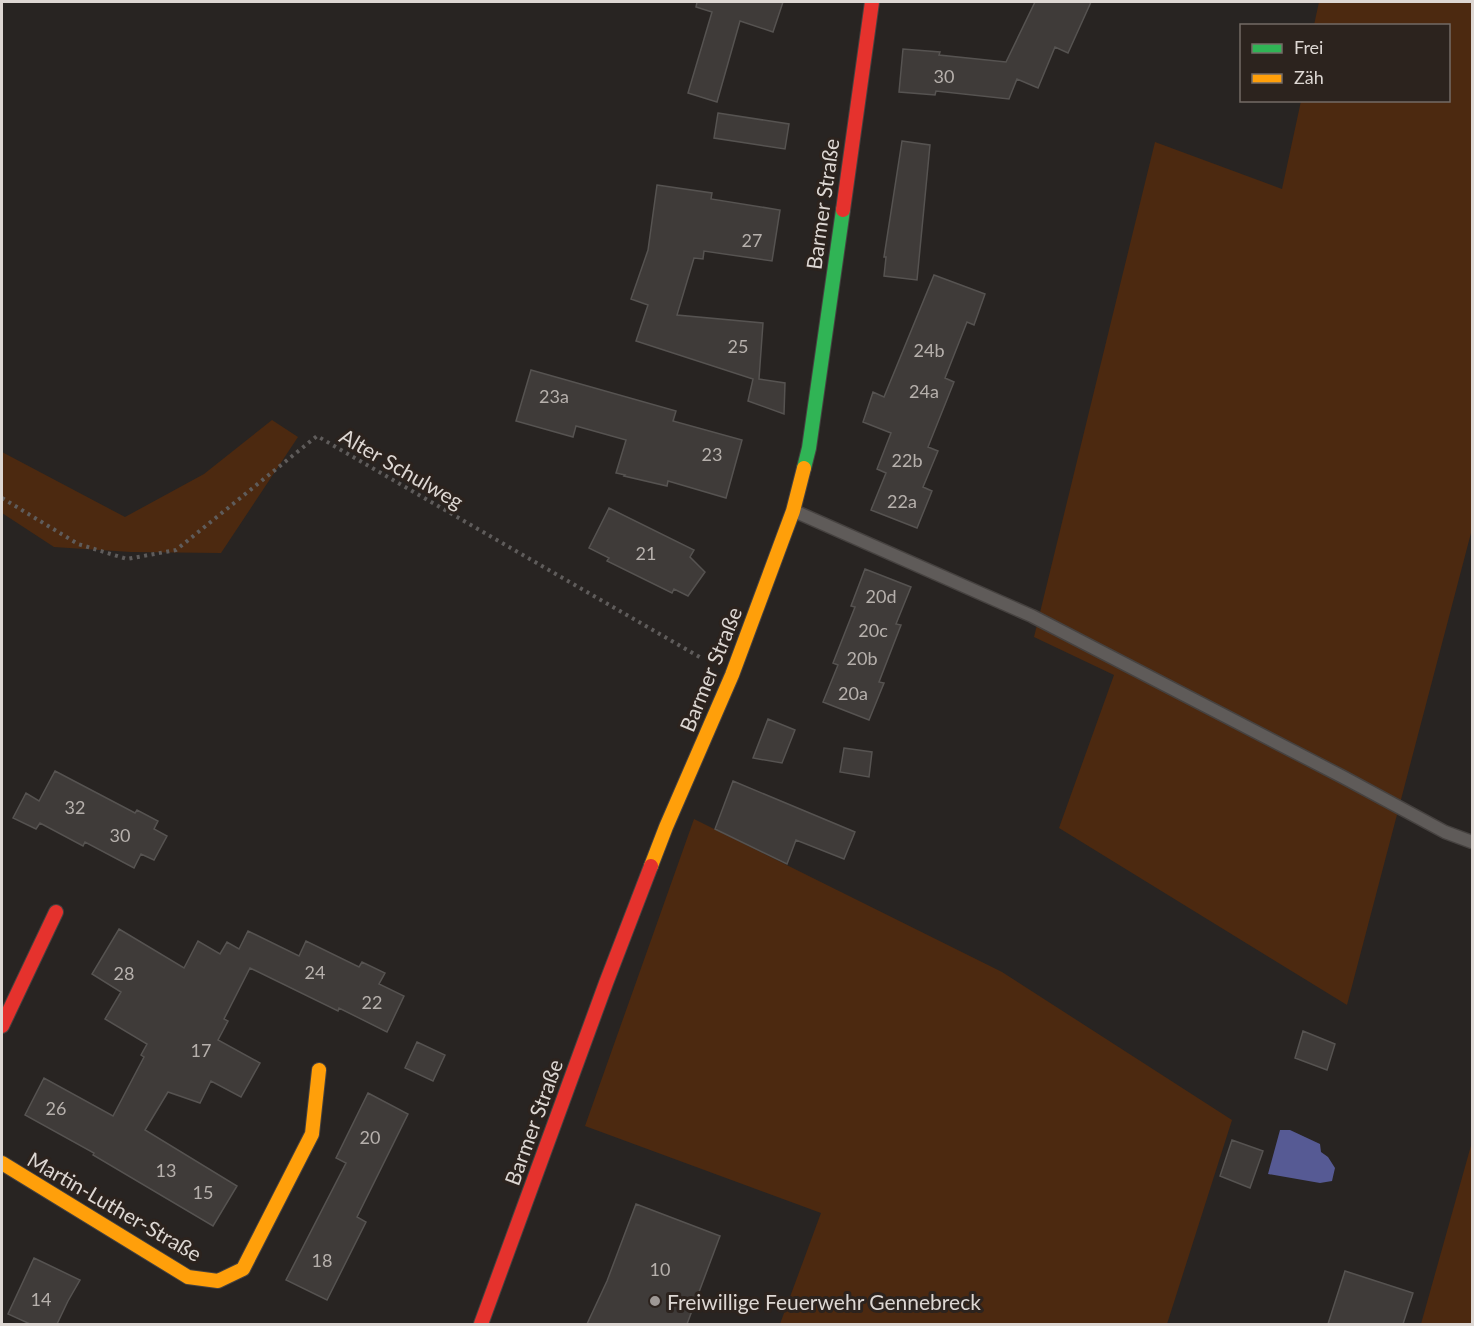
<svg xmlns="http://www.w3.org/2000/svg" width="1474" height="1326" viewBox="0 0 1474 1326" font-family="Lato,sans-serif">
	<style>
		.green { fill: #4c2910 }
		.water { fill: #565a94 }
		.building { fill: #3f3b39; stroke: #565351; stroke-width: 1.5 }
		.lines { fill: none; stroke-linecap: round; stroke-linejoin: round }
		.lane-casing { stroke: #464240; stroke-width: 15 }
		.fast-casing { stroke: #464240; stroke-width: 16 }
		.slow-casing { stroke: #464240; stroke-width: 16 }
		.jam-casing { stroke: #464240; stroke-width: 16 }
		.path { stroke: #5f5c5b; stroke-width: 4; stroke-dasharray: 3 4.5; stroke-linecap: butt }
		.lane { stroke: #5f5b59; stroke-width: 12 }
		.fast { stroke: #30b455; stroke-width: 14 }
		.slow { stroke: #ff9f0a; stroke-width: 14 }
		.jam { stroke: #e5322d; stroke-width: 14 }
		.poi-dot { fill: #9e9895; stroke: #2c231e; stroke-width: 2 }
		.labels { text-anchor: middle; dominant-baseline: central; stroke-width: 6; stroke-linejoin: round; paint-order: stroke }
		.number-label { font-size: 18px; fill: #b6b0ac }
		.street-label { font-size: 21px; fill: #ddd7d3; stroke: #2c231e }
		.poi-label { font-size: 21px; fill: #ddd7d3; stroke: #2c231e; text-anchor: start }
	</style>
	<rect width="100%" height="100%" fill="#282422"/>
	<!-- green -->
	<path class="green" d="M1319,2H1472V533H1471L1347,1005L1059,828L1114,675L1034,637L1155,142L1282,189L1301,101L1448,100V26L1314,25Z
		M272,420L298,437L221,553L131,552L54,547L2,513V452L125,517L204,474Z
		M694,819L1002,972L1232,1120L1167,1324H780L821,1213L585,1126Z
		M1472,1142V1324H1421Z"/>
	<!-- water -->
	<path class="water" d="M1280,1130H1290L1320,1144L1321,1152L1328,1157L1335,1168L1332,1181L1320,1183L1268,1174Z"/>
	<!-- building -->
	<path class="building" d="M697,2H783L773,32L740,21L717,102L688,93L712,12L696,7Z
		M1035,2H1091L1068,53L1055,47L1038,88L1017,79L1009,99L936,91L935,95L899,92L903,49L940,52L939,55L1006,62Z
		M718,113L789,124L785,149L714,138Z
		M902,141L930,145L917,280L884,276L886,257H884Z
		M657,185L712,193L711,199L780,210L772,261L704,251L703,259L694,258L677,315L763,323L759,379L785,383L784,414L748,401L753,379L636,341L648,305L631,299L648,250Z
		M934,275L985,294L974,325L967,322L945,378L954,382L928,447L938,451L923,487L932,491L917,528L871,510L886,473L877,469L891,433L863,422L873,392L884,397Z
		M531,370L676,411L673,421L742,440L726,498L668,481L667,486L624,476L625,475L616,473L626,440L576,426L573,437L516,421Z
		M609,508L694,550L690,557L705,572L688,596L674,589L672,593L607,561L609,558L589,548Z
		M865,569L911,587L896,624L901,625L879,682L884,683L869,720L823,702L838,665L833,663L855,607L851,606Z
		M768,719L795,730L782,763L753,758Z
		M844,748L872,752L869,777L840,772Z
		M55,771L135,813L137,810L158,821L154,829L167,836L154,860L141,854L134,868L85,842L83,846L40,823L36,829L13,818L26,793L39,801Z
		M733,781L855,832L844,859L796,840L787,864L715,829Z
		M119,929L184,968L198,941L220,954L227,942L239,949L248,931L299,956L306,941L359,967L362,962L385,973L379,984L404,996L387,1032L339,1008L338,1011L250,968L224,1019L228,1021L218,1040L260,1063L241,1097L211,1081L200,1103L168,1092L145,1130L237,1186L213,1226L93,1155L94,1153L25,1115L44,1078L113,1116L144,1057L141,1055L147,1044L105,1019L121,992L92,974Z
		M1303,1031L1335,1044L1327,1070L1295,1058Z
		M417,1042L445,1055L433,1081L405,1068Z
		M368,1093L408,1114L357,1217L366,1222L327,1300L286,1280L346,1163L336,1158Z
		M1232,1140L1263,1151L1250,1188L1220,1176Z
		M636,1204L720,1236L687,1324H587L607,1281Z
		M34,1258L80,1280L68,1301L57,1324H30L8,1314Z
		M1345,1271L1413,1293L1403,1324H1328Z"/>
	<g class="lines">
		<defs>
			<path id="lane" d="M794,511L1032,616L1343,777L1445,832L1472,842"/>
			<path id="fast" d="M804,468L809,448L843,210"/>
			<path id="slow" d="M651,866L666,827L732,675L793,511L804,468
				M2,1163L188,1277L218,1281L243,1269L312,1134L319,1070"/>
			<path id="jam" d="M843,210L872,2
				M2,1026L56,912
				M481,1324L606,983L651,866"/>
		</defs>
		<!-- lane casing -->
		<use href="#lane" class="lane-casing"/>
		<!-- fast casing -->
		<use href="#fast" class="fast-casing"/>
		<!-- slow casing -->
		<use href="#slow" class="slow-casing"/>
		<!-- jam casing -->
		<use href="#jam" class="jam-casing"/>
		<!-- path -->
		<path class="path" d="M2,498L78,544L127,559L176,550L317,436L703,659"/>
		<!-- lane -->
		<use href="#lane" class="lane"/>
		<!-- fast -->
		<use href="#fast" class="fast"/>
		<!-- slow -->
		<use href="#slow" class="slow"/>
		<!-- jam -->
		<use href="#jam" class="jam"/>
	</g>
	<!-- markers -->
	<circle class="poi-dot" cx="655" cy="1301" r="6"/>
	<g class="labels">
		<!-- number labels -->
		<g class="number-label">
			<text x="944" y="76">30</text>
			<text x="752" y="240">27</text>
			<text x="738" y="346">25</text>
			<text x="929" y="350">24b</text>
			<text x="924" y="391">24a</text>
			<text x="554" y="396">23a</text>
			<text x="712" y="454">23</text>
			<text x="907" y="460">22b</text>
			<text x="902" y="501">22a</text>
			<text x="646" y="553">21</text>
			<text x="881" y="596">20d</text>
			<text x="873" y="630">20c</text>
			<text x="862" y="658">20b</text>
			<text x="853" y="693">20a</text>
			<text x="75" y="807">32</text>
			<text x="120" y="835">30</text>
			<text x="315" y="972">24</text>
			<text x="124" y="973">28</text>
			<text x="372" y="1002">22</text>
			<text x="201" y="1050">17</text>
			<text x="56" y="1108">26</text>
			<text x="370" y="1137">20</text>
			<text x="166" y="1170">13</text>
			<text x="203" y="1192">15</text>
			<text x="322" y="1260">18</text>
			<text x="660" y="1269">10</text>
			<text x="41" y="1299">14</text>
		</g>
		<!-- street labels -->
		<g class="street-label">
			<text transform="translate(822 204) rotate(-82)">Barmer Straße</text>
			<text transform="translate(402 468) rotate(30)">Alter Schulweg</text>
			<text transform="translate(710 669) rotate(-68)">Barmer Straße</text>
			<text transform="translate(533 1122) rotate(-70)">Barmer Straße</text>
			<text transform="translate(115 1206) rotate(30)">Martin-Luther-Straße</text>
		</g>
		<!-- poi labels -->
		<g class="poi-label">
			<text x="667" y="1301">Freiwillige Feuerwehr Gennebreck</text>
		</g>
	</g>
	<!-- border -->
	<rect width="1474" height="1326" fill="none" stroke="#ddd7d3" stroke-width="6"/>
	<!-- legend -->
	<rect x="1240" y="24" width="210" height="78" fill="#2c231e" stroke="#736b66" stroke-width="1.5"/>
	<rect x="1252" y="44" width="30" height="9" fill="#30b455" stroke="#736b66" stroke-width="1.5"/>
	<text x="1294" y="54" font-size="18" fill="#ddd7d3">Frei</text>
	<rect x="1252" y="74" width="30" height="9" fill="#ff9f0a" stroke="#736b66" stroke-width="1.5"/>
	<text x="1294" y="84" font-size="18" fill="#ddd7d3">Zäh</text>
</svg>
